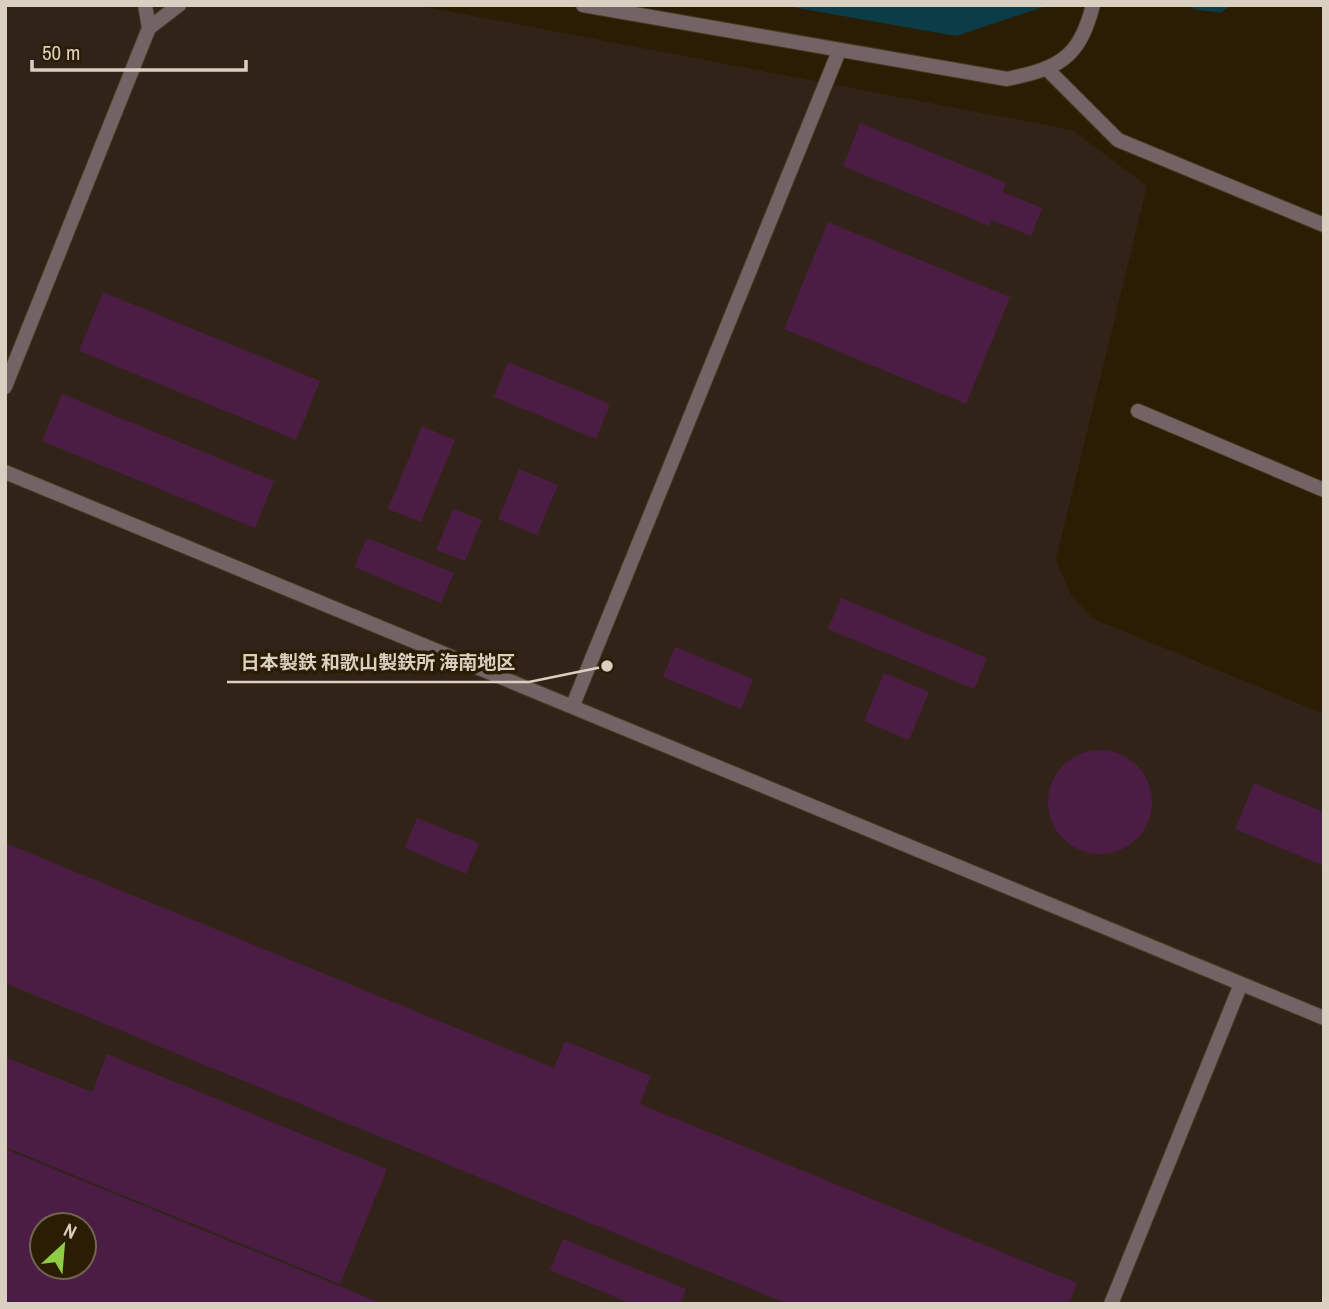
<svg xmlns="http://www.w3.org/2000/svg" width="1329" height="1309" viewBox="0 0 1329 1309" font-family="'Archivo Narrow','Noto Sans JP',sans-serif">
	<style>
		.industrial { fill: #322319; fill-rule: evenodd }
		.water { fill: #0b3c47 }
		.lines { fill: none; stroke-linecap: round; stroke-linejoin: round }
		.stream { stroke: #0b3c47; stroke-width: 9 }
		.building { fill: #4b1d44; fill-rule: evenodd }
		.service-casing { stroke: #473a21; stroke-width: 16 }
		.minor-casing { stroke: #473a21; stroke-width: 16 }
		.tertiary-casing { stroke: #473a21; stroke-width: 16 }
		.service { stroke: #736365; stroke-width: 14 }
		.minor { stroke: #736365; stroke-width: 14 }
		.tertiary { stroke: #736365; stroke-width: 14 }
		.leader { fill: none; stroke: #dad0c1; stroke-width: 2.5 }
		.callout-dot { fill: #dad0c1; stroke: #2b1d03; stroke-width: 2.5 }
		.callout-label { font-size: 19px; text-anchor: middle; font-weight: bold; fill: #dad0c1; stroke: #2b1d03; stroke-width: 7; stroke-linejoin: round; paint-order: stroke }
	</style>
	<rect width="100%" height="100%" fill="#2b1d03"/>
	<!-- industrial -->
	<path class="industrial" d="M5,5H416L1072,130L1147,186L1056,559L1071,596L1094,619L1324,714V1304H5ZM42,1225H84V1267H42Z"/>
	<!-- water -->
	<path class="water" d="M781,5H1049L956,36Z"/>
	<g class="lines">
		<!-- stream -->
		<path class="stream" d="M1196,5L1219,8L1224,5"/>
	</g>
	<!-- building -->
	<path class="building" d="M860,123L1006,183L1003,192L1042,208L1031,236L991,220L989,226L843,166Z
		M828,222L1010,297L966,404L784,329Z
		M103,292L320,381L296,440L79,351Z
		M508,362L610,404L596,439L494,397Z
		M62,394L274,481L255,528L42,441Z
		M422,426L455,440L421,522L388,509Z
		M519,469L558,485L537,535L498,519Z
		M453,509L482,520L465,561L436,550Z
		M367,538L454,573L441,603L354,567Z
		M841,598L987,658L974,689L828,629Z
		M675,647L753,679L741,709L663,677Z
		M884,673L929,692L909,740L864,721Z
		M1048 802a52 52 0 1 1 104 0a52 52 0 1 1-104 0Z
		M1254,783L1324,812V866L1235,829Z
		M417,818L479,843L466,874L405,848Z
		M5,843L554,1068L565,1041L651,1076L640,1104L1077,1283L1069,1304H788L5,983Z
		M107,1054L387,1169L340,1284L5,1147V1057L92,1092Z
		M5,1149L383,1304H5ZM42,1225H84V1267H42Z
		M563,1239L686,1289L680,1304H632L550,1270Z"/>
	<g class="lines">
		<defs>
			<path id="service" d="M149,28L179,5
				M5,387L149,28L145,5
				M5,472L1324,1018
				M573,705L839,51
				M1111,1304L1241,984"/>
			<path id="minor" d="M1048,70L1118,140L1324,225
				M1138,411L1324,490"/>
			<path id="tertiary" d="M583,5L1007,79C1059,68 1079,59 1093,5"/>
		</defs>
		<!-- service casing -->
		<use href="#service" class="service-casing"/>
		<!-- minor casing -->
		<use href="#minor" class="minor-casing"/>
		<!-- tertiary casing -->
		<use href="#tertiary" class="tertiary-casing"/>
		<!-- service -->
		<use href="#service" class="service"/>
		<!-- minor -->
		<use href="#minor" class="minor"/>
		<!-- tertiary -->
		<use href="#tertiary" class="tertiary"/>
	</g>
	<!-- callouts -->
	<path class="leader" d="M607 666L529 682H227"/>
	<circle class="callout-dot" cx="607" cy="666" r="7"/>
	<g class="callout-label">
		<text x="378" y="669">日本製鉄 和歌山製鉄所 海南地区</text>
	</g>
	<!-- border -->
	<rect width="1329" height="1309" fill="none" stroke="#dad0c1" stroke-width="14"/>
	<!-- north arrow -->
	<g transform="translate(63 1246) rotate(26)"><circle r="33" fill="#2b1d03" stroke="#71654f" stroke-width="2"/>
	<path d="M0-5L12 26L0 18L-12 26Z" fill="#8dce44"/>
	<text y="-10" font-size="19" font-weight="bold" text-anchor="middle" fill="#dad0c1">N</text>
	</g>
	<!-- scale -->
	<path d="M32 60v10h214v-10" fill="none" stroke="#dad0c1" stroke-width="3.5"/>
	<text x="42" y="60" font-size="21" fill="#dad0c1" stroke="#2b1d03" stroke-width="5" paint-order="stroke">50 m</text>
</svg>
